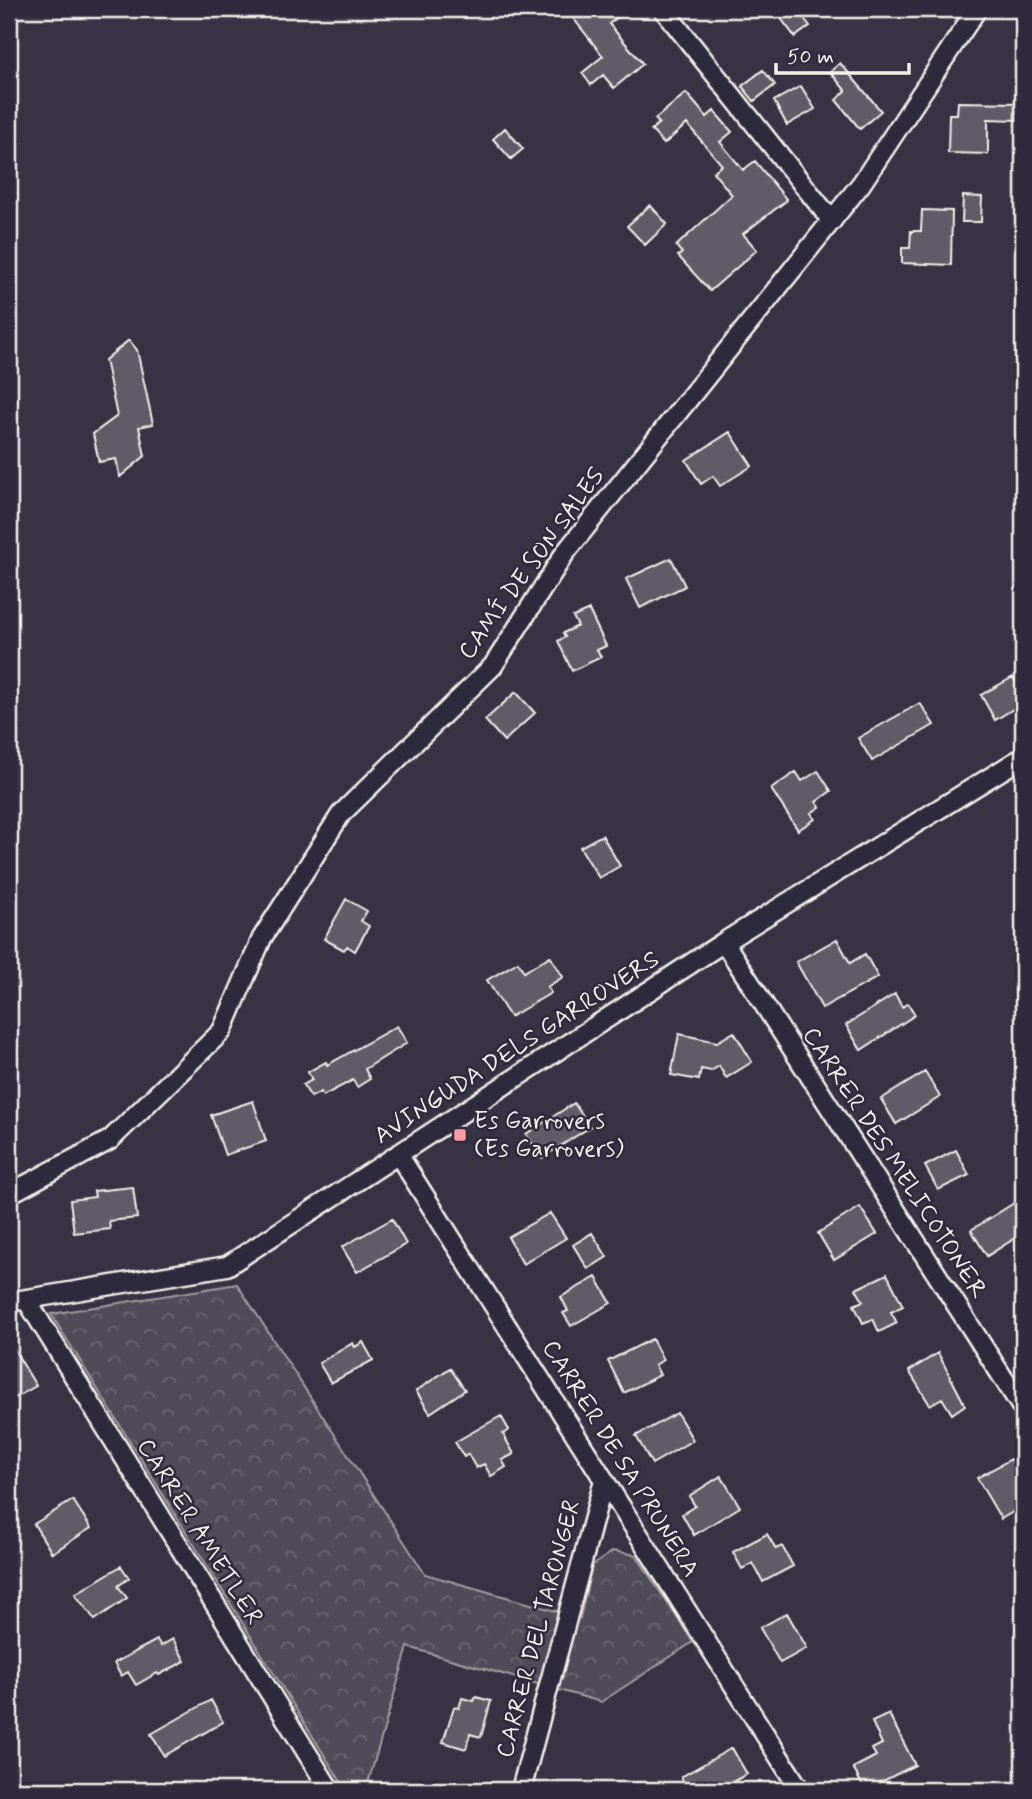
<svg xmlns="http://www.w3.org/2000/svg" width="1032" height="1799" viewBox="0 0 1032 1799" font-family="Mynerve,sans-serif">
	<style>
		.forest { fill: url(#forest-crowns); stroke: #a29ea0; stroke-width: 2 }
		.building { fill: #5f5c67; stroke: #f4f1e8; stroke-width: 2 }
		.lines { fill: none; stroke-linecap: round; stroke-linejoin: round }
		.minor-casing { stroke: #f4f1e8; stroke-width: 23 }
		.minor { stroke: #2f2a3d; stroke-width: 18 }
		.poi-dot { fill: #ff9aa2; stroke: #2f2a3d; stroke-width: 2.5 }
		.labels { text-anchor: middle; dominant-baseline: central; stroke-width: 5; stroke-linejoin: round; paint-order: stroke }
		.street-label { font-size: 24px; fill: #f4f1e8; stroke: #2f2a3d }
		.poi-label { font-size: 24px; fill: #f4f1e8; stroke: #2f2a3d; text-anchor: start }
	</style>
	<defs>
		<pattern id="forest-crowns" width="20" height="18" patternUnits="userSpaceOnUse" patternTransform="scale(1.75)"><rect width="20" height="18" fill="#504b59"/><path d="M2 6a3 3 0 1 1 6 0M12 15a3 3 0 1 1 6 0" fill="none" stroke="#6a6571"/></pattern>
	</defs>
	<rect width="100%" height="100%" fill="#373244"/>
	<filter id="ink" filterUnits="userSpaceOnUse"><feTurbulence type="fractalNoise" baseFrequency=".0143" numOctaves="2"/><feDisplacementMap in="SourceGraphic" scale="14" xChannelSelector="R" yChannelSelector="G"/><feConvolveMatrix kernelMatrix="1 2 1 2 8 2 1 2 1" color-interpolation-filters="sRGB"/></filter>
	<g filter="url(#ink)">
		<!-- forest -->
		<path class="forest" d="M237,1284L425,1574L580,1618L592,1566L613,1551L636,1555L693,1642L601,1702L408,1647L366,1790H346L51,1314Z"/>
		<!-- building -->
		<path class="building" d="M566,9H628L609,24L643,64L614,88L603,75L591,85L582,73L603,56Z
			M774,9H797L810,26L795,37Z
			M840,63L881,111L860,129L836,100L846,91L830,72Z
			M763,70L775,85L754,101L742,86Z
			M801,86L815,109L787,125L774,101Z
			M686,93L707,117L714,111L732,132L720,142L743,170L755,161L787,200L743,234L757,250L710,291L678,256L682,253L676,246L732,195L713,172L722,165L687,124L664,144L651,130L659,123L655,119Z
			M958,102L1018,103L1017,120L988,119V154L948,153L949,114H957Z
			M505,128L523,149L511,159L493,139Z
			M963,196L982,197L981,222H962Z
			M650,205L667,224L645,245L627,226Z
			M922,210L952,211L951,265L902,263V248H910L911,231H921Z
			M129,340L137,350L153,424L139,427L145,456L120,477L116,459L99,462L93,434L117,416L105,360Z
			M730,432L752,466L720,486L713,476L701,484L686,460Z
			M671,558L685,586L640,608L626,579Z
			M589,610L606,646L597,650L601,657L572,671L558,641L565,637L563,633L578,626L573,617Z
			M1013,677L1023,695V703L995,720L981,695Z
			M516,692L535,713L504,741L485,720Z
			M920,703L934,725L872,761L858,738Z
			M818,771L831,791L816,802L820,807L811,813L815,819L798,830L771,789L796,772L802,781Z
			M602,835L620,866L599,878L580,847Z
			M346,899L367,911L361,921L369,926L355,951L347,946L344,950L324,939Z
			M837,939L850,963L865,954L878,977L822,1008L796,962Z
			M550,956L563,977L547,987L551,993L510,1017L487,980L518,962L524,972Z
			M895,994L902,1007L908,1003L915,1015L861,1050L846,1025Z
			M397,1026L407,1043L365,1069L370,1079L357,1087L353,1080L323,1096L321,1092L311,1097L303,1085L312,1080L308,1072L326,1062L327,1065Z
			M734,1032L752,1062L726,1078L719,1066L711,1071L701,1069L699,1080L671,1075L679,1034L717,1042Z
			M925,1072L940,1097L896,1124L881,1099Z
			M253,1101L266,1141L225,1155L211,1115Z
			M574,1103L590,1127L542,1158L526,1134Z
			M956,1150L969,1175L938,1190L925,1166Z
			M133,1187L137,1218L109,1221L110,1229L74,1233L70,1200L95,1197L94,1191Z
			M1014,1203L1023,1217V1233L987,1256L971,1230Z
			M860,1207L877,1234L834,1260L818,1233Z
			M550,1213L566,1238L523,1264L508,1237Z
			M392,1219L406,1244L357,1272L342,1247Z
			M592,1233L607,1257L588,1269L573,1245Z
			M887,1274L903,1306L891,1312L897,1323L879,1332L873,1319L863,1323L854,1305L863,1301L856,1289Z
			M596,1277L611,1303L571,1326L563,1313L568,1311L561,1297Z
			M652,1339L663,1360L655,1365L660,1375L624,1393L608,1361Z
			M9,1341L36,1386L13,1399L9,1392Z
			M363,1342L373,1360L331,1383L319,1363L353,1343L355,1347Z
			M938,1353L965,1405L952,1414L942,1398L930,1405L909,1371Z
			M450,1368L465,1390L430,1413L416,1391Z
			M677,1413L693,1440L652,1464L636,1436Z
			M501,1416L509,1430L503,1434L514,1454L502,1460L506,1467L491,1476L484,1464L476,1468L468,1454L464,1457L455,1442Z
			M1011,1459L1023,1479V1506L1001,1519L977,1478Z
			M721,1476L740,1507L694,1535L682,1514L695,1506L689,1496Z
			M73,1500L91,1528L52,1553L34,1524Z
			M767,1534L776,1549L782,1546L793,1566L763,1582L753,1563L742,1569L733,1552Z
			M121,1566L129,1578L118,1586L127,1598L95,1620L75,1594Z
			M787,1613L807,1648L780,1663L760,1628Z
			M173,1639L185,1661L159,1675L157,1673L136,1685L128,1672L121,1676L114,1663L157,1640L161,1646Z
			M476,1697L491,1701L481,1737L470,1734L466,1749L443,1742L454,1707L459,1708L462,1698L474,1701Z
			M211,1700L223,1722L164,1756L151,1734Z
			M889,1714L915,1765L865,1790L853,1768L876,1756L872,1749L882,1744L872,1722Z
			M732,1748L747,1774L718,1790H688L681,1777Z"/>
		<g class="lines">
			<defs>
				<path id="minor" d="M663,9L832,221
					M724,942L1023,1409
					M398,1154L800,1790
					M9,1194L110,1140L222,1031L262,938L341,814L493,666L565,553L861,184L977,9
					M26,1299L330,1790
					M9,1302L227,1266L724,942L1023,757
					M521,1790L604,1480"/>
			</defs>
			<!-- minor casing -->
			<use href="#minor" class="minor-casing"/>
			<!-- minor -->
			<use href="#minor" class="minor"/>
		</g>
	</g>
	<!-- markers -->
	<rect class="poi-dot" x="453" y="1128" width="14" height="14" rx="3.5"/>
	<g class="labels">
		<!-- street labels -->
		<g class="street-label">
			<text transform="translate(532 564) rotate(-54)">CAMÍ DE SON SALES</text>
			<text transform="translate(517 1048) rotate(-33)">AVINGUDA DELS GARROVERS</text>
			<text transform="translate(894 1163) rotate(57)">CARRER DES MELICOTONER</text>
			<text transform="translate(620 1459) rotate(58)">CARRER DE SA PRUNERA</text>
			<text transform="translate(199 1532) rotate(58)">CARRER AMETLER</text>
			<text transform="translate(539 1629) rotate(-75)">CARRER DEL TARONGER</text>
		</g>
		<!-- poi labels -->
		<g class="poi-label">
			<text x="474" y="1121">Es Garrovers<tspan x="474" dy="28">(Es Garrovers)</tspan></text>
		</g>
	</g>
	<!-- margin -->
	<rect width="1032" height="1799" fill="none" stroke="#2f2a3d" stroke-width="35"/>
	<rect x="18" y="18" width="997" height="1764" fill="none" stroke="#f4f1e8" stroke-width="2.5" filter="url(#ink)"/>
	<!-- scale -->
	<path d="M776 63v10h133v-10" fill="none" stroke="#f4f1e8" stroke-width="3.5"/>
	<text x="787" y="63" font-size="21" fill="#f4f1e8" stroke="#2f2a3d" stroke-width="5" paint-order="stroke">50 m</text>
</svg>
